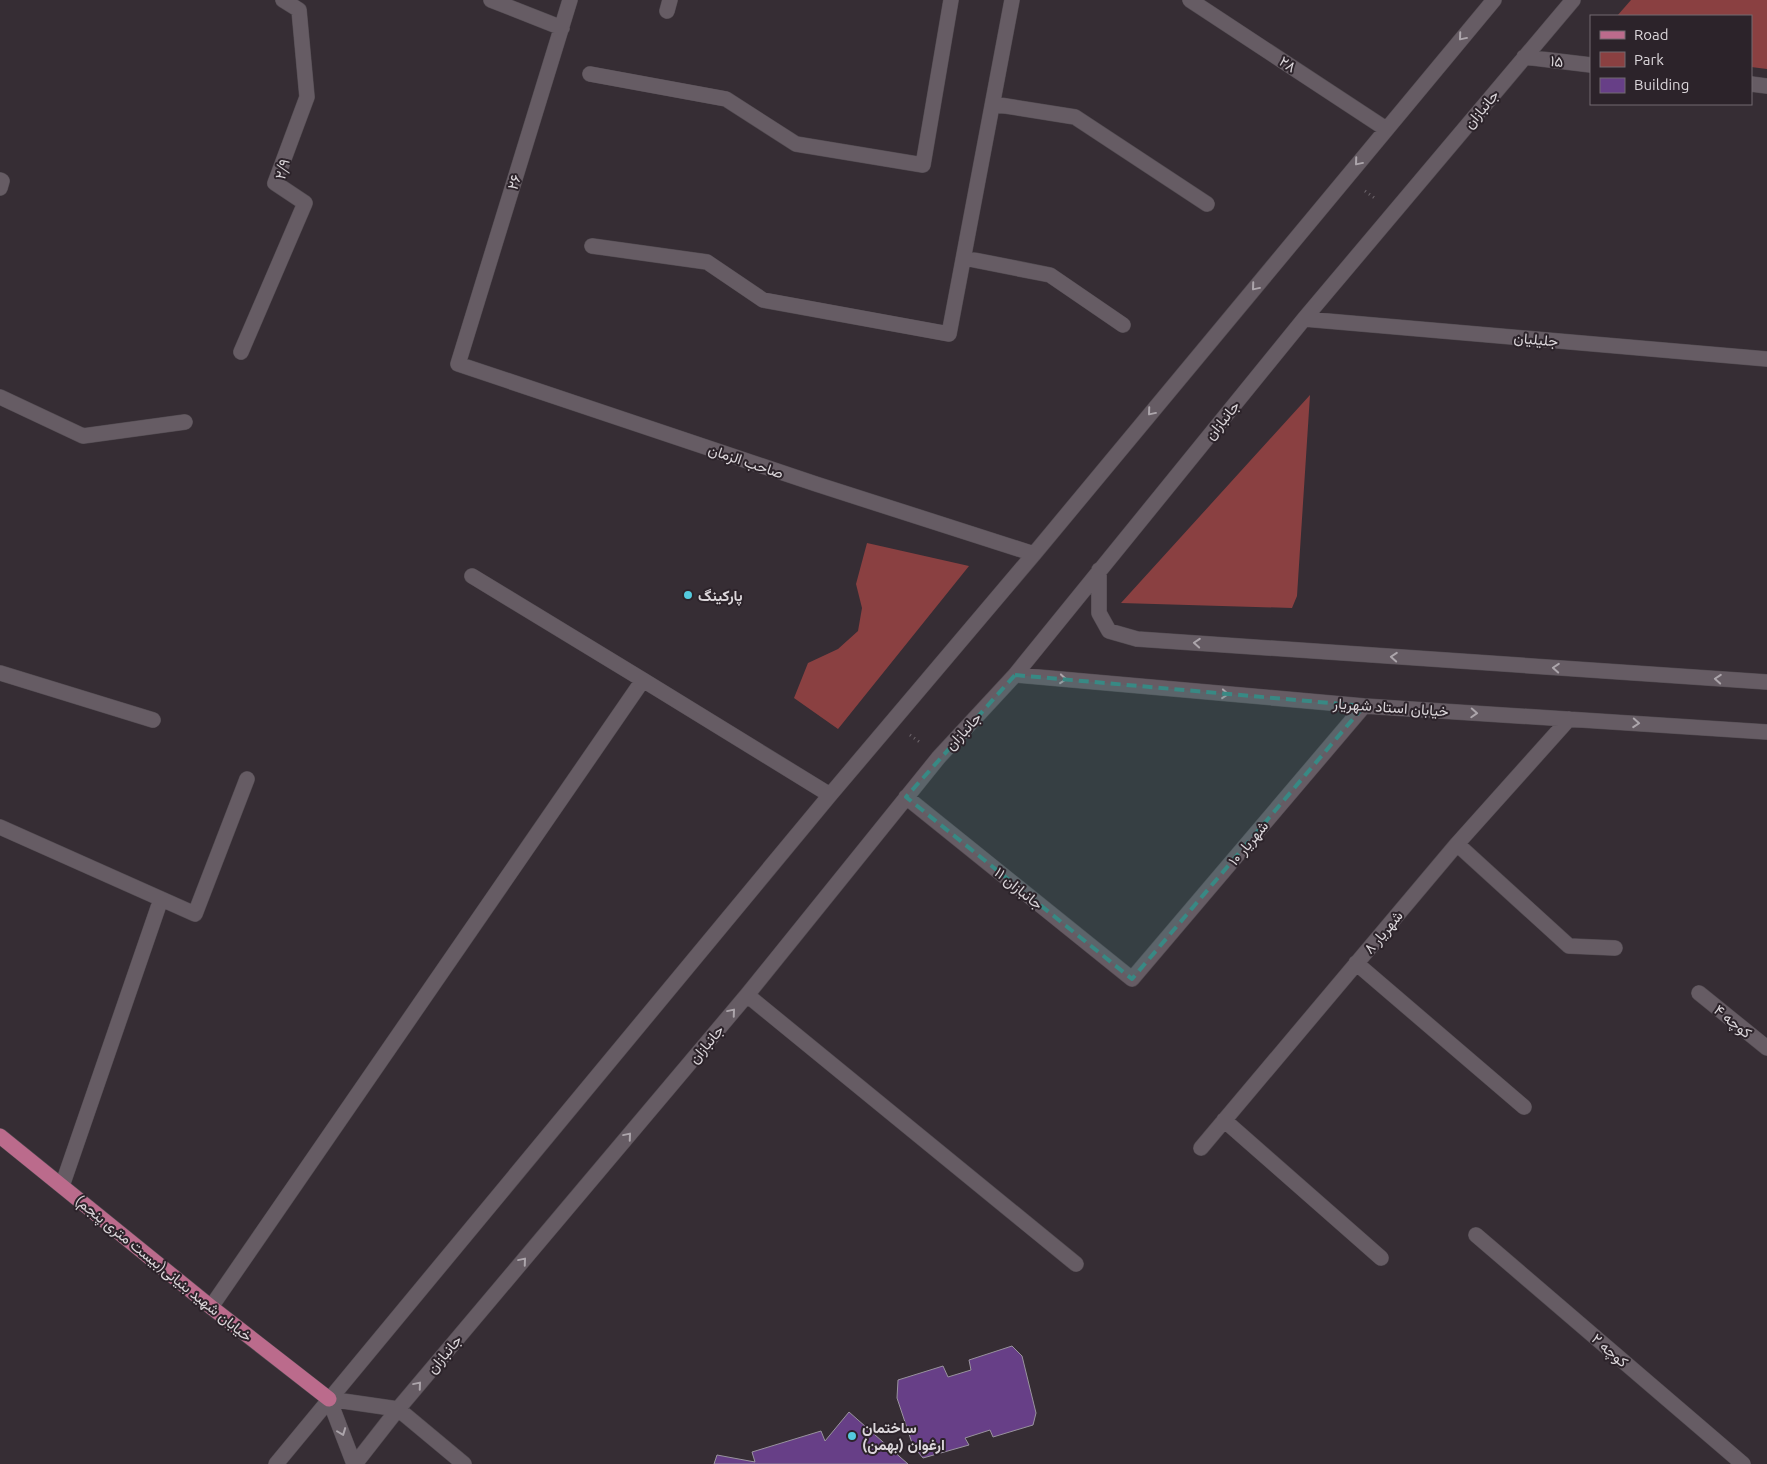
<svg xmlns="http://www.w3.org/2000/svg" width="1767" height="1464" viewBox="0 0 1767 1464" font-family="Ubuntu,Vazirmatn,sans-serif">
	<style>
		.green { fill: #8a4041 }
		.building { fill: #673f87; stroke: #99939e }
		.lines { fill: none; stroke-linecap: round; stroke-linejoin: round }
		.minor-casing { stroke: #524b51; stroke-width: 16 }
		.major-casing { stroke: #524b51; stroke-width: 16 }
		.path { stroke: #6e666c; stroke-width: 3; stroke-dasharray: 1 4; stroke-linecap: butt }
		.minor { stroke: #665c64; stroke-width: 15 }
		.major { stroke: #bb6b8c; stroke-width: 15 }
		.oneway { stroke: #aca5ab }
		.marked { fill: #388984; fill-opacity: 0.2; stroke: #388984; stroke-width: 4; stroke-dasharray: 10 6; stroke-linejoin: round }
		.poi-dot { fill: #54cadd; stroke: #2c232a; stroke-width: 2 }
		.labels { text-anchor: middle; dominant-baseline: central; stroke-width: 4; stroke-linejoin: round; paint-order: stroke }
		.street-label { font-size: 15px; fill: #dbd6da; stroke: #2c232a }
		.poi-label { font-size: 15px; font-weight: bold; fill: #dbd6da; stroke: #2c232a; text-anchor: start }
	</style>
	<rect width="100%" height="100%" fill="#362d34"/>
	<!-- green -->
	<path class="green" d="M1631,0H1767V69L1751,67V16H1617Z
		M1310,395L1297,596L1292,608L1121,603Z
		M867,543L969,566L838,729L794,698L808,663L838,649L858,631L862,608L856,584Z"/>
	<!-- building -->
	<path class="building" d="M1012,1346L1022,1356L1036,1413L1033,1425L993,1437L990,1430L965,1438L969,1445L923,1458L913,1446L897,1398L898,1380L943,1366L948,1377L971,1370L969,1360Z
		M849,1412L908,1464H714L717,1455L755,1462L752,1452L821,1431L825,1441Z"/>
	<g class="lines">
		<defs>
			<path id="minor" d="M491,0L562,28
				M570,0L458,364L816,484L1034,554
				M1190,0L1386,129
				M667,11L670,0
				M1524,57L1591,65
				M590,74L726,99L796,144L923,165L951,0
				M1751,84L1767,86
				M993,104L1075,117L1207,204
				M0,180L2,181L0,188
				M592,246L707,262L763,300L949,334L1012,0
				M964,258L1050,275L1123,325
				M1304,319L1767,359
				M241,352L305,203L275,183L307,97L299,10L283,0
				M0,397L83,436L185,422
				M1099,570V613L1109,631L1137,639L1767,682
				M472,576L643,680L830,795
				M0,673L153,720
				M1015,675L1364,706L1767,732
				M906,797L1132,979L1364,706
				M0,827L195,914L247,779
				M1457,844L1569,946L1615,948
				M1356,963L1524,1107
				M1699,993L1767,1048
				M747,995L1076,1264
				M1224,1120L1381,1258
				M1201,1148L1457,844L1569,719
				M62,1186L161,899
				M1476,1235L1743,1464
				M211,1307L643,680
				M276,1464L830,795L1034,554L1494,0
				M354,1464L329,1399L398,1409L464,1464
				M355,1464L398,1409L747,995L939,757L1015,675L1304,319L1573,0"/>
			<path id="major" d="M0,1136L211,1307L329,1399"/>
		</defs>
		<!-- minor casing -->
		<use href="#minor" class="minor-casing"/>
		<!-- major casing -->
		<use href="#major" class="major-casing"/>
		<!-- path -->
		<path class="path" d="M1365,191L1376,199
			M910,735L921,743"/>
		<!-- minor -->
		<use href="#minor" class="minor"/>
		<!-- major -->
		<use href="#major" class="major"/>
	</g>
	<!-- one-way arrows -->
	<defs><path id="oneway-chevron" d="M-2-3.5L2.5 0L-2 3.5" fill="none" stroke-width="1.6" stroke-linecap="round" stroke-linejoin="round" transform="scale(1.25)"/></defs>
	<g class="oneway">
		<use href="#oneway-chevron" transform="translate(1462 37) rotate(130)"/>
		<use href="#oneway-chevron" transform="translate(1358 162) rotate(130)"/>
		<use href="#oneway-chevron" transform="translate(1255 287) rotate(130)"/>
		<use href="#oneway-chevron" transform="translate(1151 412) rotate(130)"/>
		<use href="#oneway-chevron" transform="translate(1197 643) rotate(-176)"/>
		<use href="#oneway-chevron" transform="translate(1394 657) rotate(-176)"/>
		<use href="#oneway-chevron" transform="translate(1556 668) rotate(-176)"/>
		<use href="#oneway-chevron" transform="translate(1063 679) rotate(5)"/>
		<use href="#oneway-chevron" transform="translate(1718 679) rotate(-176)"/>
		<use href="#oneway-chevron" transform="translate(1225 694) rotate(5)"/>
		<use href="#oneway-chevron" transform="translate(1474 713) rotate(3)"/>
		<use href="#oneway-chevron" transform="translate(1636 723) rotate(4)"/>
		<use href="#oneway-chevron" transform="translate(732 1012) rotate(-50)"/>
		<use href="#oneway-chevron" transform="translate(628 1136) rotate(-50)"/>
		<use href="#oneway-chevron" transform="translate(523 1261) rotate(-50)"/>
		<use href="#oneway-chevron" transform="translate(418 1385) rotate(-50)"/>
		<use href="#oneway-chevron" transform="translate(342 1432) rotate(69)"/>
	</g>
	<!-- marked area -->
	<path class="marked" d="M1015,675L1364,706L1132,979L906,797Z"/>
	<!-- markers -->
	<g class="poi-dot">
		<circle cx="688" cy="595" r="5"/>
		<circle cx="852" cy="1436" r="5"/>
	</g>
	<g class="labels">
		<!-- street labels -->
		<g class="street-label">
			<text transform="translate(1557 61) rotate(7)">۱۵</text>
			<text transform="translate(1288 64) rotate(33)">۲۸</text>
			<text transform="translate(1481 109) rotate(-50)">جانبازان</text>
			<text transform="translate(282 169) rotate(-75)">۲/۹</text>
			<text transform="translate(514 182) rotate(-73)">۲۶</text>
			<text transform="translate(1536 339) rotate(5)">جلیلیان</text>
			<text transform="translate(1222 420) rotate(-51)">جانبازان</text>
			<text transform="translate(746 461) rotate(19)">صاحب الزمان</text>
			<text transform="translate(1391 707) rotate(4)">خیابان استاد شهریار</text>
			<text transform="translate(963 731) rotate(-47)">جانبازان</text>
			<text transform="translate(1248 843) rotate(-50)">شهریار ۱۰</text>
			<text transform="translate(1019 888) rotate(39)">۱۱ جانبازان</text>
			<text transform="translate(1383 932) rotate(-50)">شهریار ۸</text>
			<text transform="translate(1733 1021) rotate(39)">کوچه ۴</text>
			<text transform="translate(706 1044) rotate(-50)">جانبازان</text>
			<text transform="translate(164 1268) rotate(39)">خیابان شهید بنیانی(بیست متری پنجم)</text>
			<text transform="translate(1610 1350) rotate(41)">کوچه ۲</text>
			<text transform="translate(444 1354) rotate(-50)">جانبازان</text>
		</g>
		<!-- poi labels -->
		<g class="poi-label">
			<text x="698" y="595">پارکینگ</text>
			<text x="862" y="1427">ساختمان<tspan x="862" dy="17">ارغوان (بهمن)</tspan></text>
		</g>
	</g>
	<!-- legend -->
	<rect x="1590" y="15" width="162" height="90" fill="#2c232a" stroke="#726b70"/>
	<rect x="1600" y="31" width="25" height="8" fill="#bb6b8c" stroke="#726b70"/>
	<text x="1634" y="40" font-size="15" fill="#dbd6da">Road</text>
	<rect x="1600" y="52" width="25" height="15" fill="#8a4041" stroke="#726b70"/>
	<text x="1634" y="65" font-size="15" fill="#dbd6da">Park</text>
	<rect x="1600" y="78" width="25" height="15" fill="#673f87" stroke="#726b70"/>
	<text x="1634" y="90" font-size="15" fill="#dbd6da">Building</text>
</svg>
